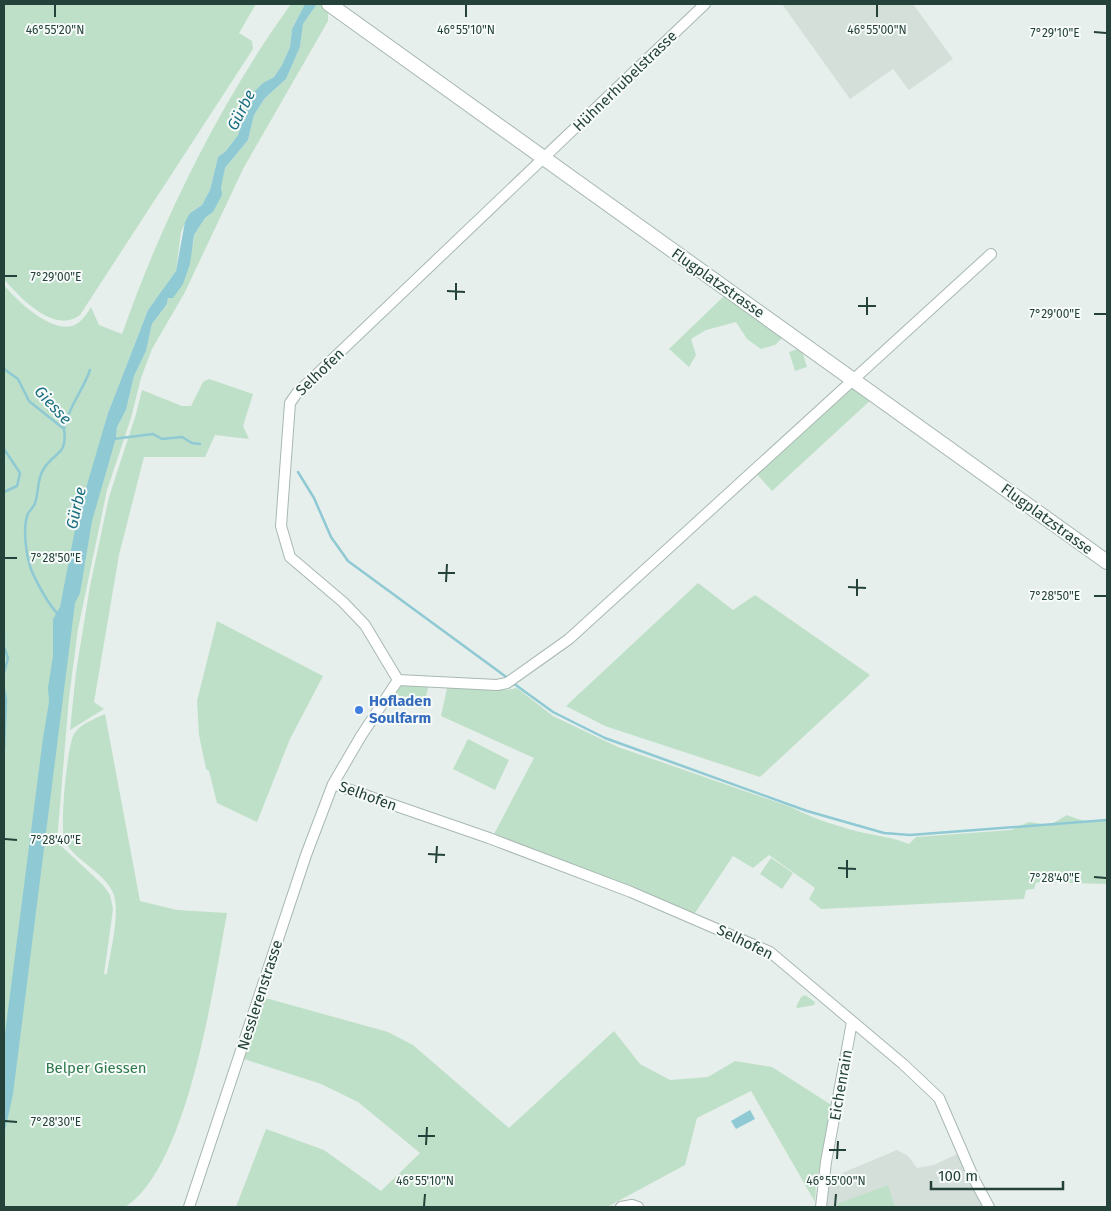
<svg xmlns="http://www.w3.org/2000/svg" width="1111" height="1211" viewBox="0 0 1111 1211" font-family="'Fira Sans',sans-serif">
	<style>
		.built { fill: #d4dfda }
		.green { fill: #bfe0c8 }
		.water { fill: #8ec9d4 }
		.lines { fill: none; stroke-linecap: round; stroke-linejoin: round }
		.stream { stroke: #8ec9d4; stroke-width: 2.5 }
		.minor-casing { stroke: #a8b8b2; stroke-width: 12 }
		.tertiary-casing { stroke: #a8b8b2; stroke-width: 16 }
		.minor { stroke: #fff; stroke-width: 10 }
		.tertiary { stroke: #fff; stroke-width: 14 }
		.ticks { fill: none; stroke: #24423a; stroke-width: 2 }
		.shop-dot { fill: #3f7fe0; stroke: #f7fbf9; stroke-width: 2 }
		.labels { text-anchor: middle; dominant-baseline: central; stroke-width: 4; stroke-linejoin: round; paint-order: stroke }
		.street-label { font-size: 15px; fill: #24423a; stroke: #f7fbf9 }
		.shop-label { font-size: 15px; font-weight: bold; fill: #366cbe; stroke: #f7fbf9; text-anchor: start }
		.park-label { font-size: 15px; fill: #2d7a4b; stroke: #f7fbf9 }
		.water-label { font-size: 16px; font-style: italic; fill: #1c6f80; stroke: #f7fbf9 }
		.ticks-label { font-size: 12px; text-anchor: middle; fill: #24423a; stroke: #f7fbf9; stroke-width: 4; stroke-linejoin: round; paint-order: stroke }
	</style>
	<rect width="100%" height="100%" fill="#e6efeb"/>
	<!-- built -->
	<path class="built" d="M782,4H913L953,59L909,90L893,69L850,99Z
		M897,1150L908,1156L917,1168L934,1165L957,1154L984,1207H825L828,1179Z"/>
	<!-- green -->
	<path class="green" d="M4,4H256L239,33L252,41L253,49L80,315C55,335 19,297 4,279Z
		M291,4H305L292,29L290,47L282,65L274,77L263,83L244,112L238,135L226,151L218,157L210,190L202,205L190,213L181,232L176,271L148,310L108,413L88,486L98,497L116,438L117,427L126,410L134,376L146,351L152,324L167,304L168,298L193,245L194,235L205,218L213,212L225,168L248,140L254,115L265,98L286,79L300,47L303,24L317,4H323L328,7V21L243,169L185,292L152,349L141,378L131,418L107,490L78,629L69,698L57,842L103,885L110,895L113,909L104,974H107C110,952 120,916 114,895C106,873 77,862 65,842C59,832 67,745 74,734C80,724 94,719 105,714L140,901L177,910L227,913C214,984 188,1168 125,1207H4V285C16,300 50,332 72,326C81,323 86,315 91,307L99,325L122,334C163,218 219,104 291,4Z
		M724,296L783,337L775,345L761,349L747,339L736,322L706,330L691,339L696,355L689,367L669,349Z
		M801,348L807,367L795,371L789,352Z
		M209,379L253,394L243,426L249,439L215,435L205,457H144L119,555L94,702L104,709L70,730L76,672L90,586L109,497L136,414L142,390L182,406H191L203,382Z
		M857,387L873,398L772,491L756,473L847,390Z
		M698,583L733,610L755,595L870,675L760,777L605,726L566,706Z
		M217,621L323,676L290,739L257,822L217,803L209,771L206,769L199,735L197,701Z
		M402,683L429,684L423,709L412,704L395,693Z
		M448,684L507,690L517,688L553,716L618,747L791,807C812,818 836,826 860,832C877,836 893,837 909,844L916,837L1011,830L1029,822L1050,825L1067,815C1079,820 1095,825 1107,818V884L1040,882L1036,883L1034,889L1026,890L1024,899L821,909L809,899L815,888L769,855L753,868L733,856L693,916L493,836L534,758L441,716Z
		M468,739L509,760L495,790L453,769Z
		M771,858L793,873L782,889L760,874Z
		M805,995L815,1002L814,1005L798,1008L796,1007L801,997Z
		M262,997L388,1032L413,1045L509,1128L614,1031L640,1064L670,1080L708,1077L735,1061L772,1067L833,1106L816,1185L815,1202L751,1091L697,1118L685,1165L607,1207H236L266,1129L324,1150L381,1191L420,1153L358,1102L321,1084L241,1058Z
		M888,1185L895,1207H838L837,1204Z"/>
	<!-- water -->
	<path class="water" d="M305,4H317L303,24L300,47L286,79L265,98L254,115L248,140L225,168L221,187L222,195L213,212L205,218L194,235L190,264L183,284L173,298H168L167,304L152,324L146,351L134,376L126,410L117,427L116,438L92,521L80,593L75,603L13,1094L4,1135V1041L43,738L49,702L48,688L53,656V619L60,607L77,519L108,413L148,310L176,271L185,222L190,213L202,205L210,190L218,157L226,151L238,135L250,96L263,83L274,77L282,65L290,47L292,29Z
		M750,1110L755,1119L736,1129L731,1121Z"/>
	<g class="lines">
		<!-- stream -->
		<path class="stream" d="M4,369L18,379L29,401L64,429C68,456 54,451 43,470C37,480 39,492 35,503C34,508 28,511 27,516C23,530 26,555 31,569C35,580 50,607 58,614
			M64,429C68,407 83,391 90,370
			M113,439L153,434L162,439L182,437L192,443L200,444
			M4,449L20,473L17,486L4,492
			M298,472L314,498L331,537L348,561L509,679
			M4,636V643
			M4,647L8,658L4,673
			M513,683L553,712L605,738L807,811L884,833L910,835L1107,820
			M4,688L6,700L4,749"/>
		<defs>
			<path id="minor" d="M398,680L365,625L343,602L290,557L281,526L290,403L297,393L705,4
				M398,680L497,685L507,683L569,639L991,254
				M333,784L489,838L631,892L770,952L903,1064L939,1098L975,1181L989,1207
				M189,1207L306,855L333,784L361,736L398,680
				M621,1207L632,1205L638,1207
				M821,1207L826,1162L852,1022"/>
			<path id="tertiary" d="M329,4L1107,562"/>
		</defs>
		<!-- minor casing -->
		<use href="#minor" class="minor-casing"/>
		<!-- tertiary casing -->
		<use href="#tertiary" class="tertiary-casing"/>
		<!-- minor -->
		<use href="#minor" class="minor"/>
		<!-- tertiary -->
		<use href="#tertiary" class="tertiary"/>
	</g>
	<!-- ticks -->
	<path class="ticks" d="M55,17V5M466,17V5M877,17V5M1094,32L1106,33M5,276H17M447,291L465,292M456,300V283M858,306H876M1094,314H1106M867,315V297M5,558H17M438,573H455M446,582L447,564M848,587L866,588M857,596V579M1094,596H1106M5,839L17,840M428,854L445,855M436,863L437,846M838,868L856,869M1094,877L1106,878M847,878V860M5,1121L17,1122M418,1136H435M426,1145L427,1127M829,1150H846M837,1159L838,1141M424,1206L425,1194M835,1206L836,1194"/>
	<!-- markers -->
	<circle class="shop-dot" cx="359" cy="710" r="5"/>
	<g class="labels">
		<!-- street labels -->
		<g class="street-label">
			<text transform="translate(625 81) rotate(-44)">Hühnerhubelstrasse</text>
			<text transform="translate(718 283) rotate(35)">Flugplatzstrasse</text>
			<text transform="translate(320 372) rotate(-44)">Selhofen</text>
			<text transform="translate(1047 519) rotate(36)">Flugplatzstrasse</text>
			<text transform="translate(368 796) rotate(20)">Selhofen</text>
			<text transform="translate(745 942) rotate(26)">Selhofen</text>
			<text transform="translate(260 995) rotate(-72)">Nesslerenstrasse</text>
			<text transform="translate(841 1085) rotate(-80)">Eichenrain</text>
		</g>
		<!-- shop labels -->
		<g class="shop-label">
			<text x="369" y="701">Hofladen<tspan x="369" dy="17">Soulfarm</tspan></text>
		</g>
		<!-- park labels -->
		<g class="park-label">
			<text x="96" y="1068">Belper Giessen</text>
		</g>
		<!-- water labels -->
		<g class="water-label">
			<text transform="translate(241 110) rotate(-63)">Gürbe</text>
			<text transform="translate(53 405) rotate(47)">Giesse</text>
			<text transform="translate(76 508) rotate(-77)">Gürbe</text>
		</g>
	</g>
	<g class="ticks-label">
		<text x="55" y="34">46°55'20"N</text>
		<text x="466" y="34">46°55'10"N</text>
		<text x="877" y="34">46°55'00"N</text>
		<text x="1055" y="37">7°29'10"E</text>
		<text x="56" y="281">7°29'00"E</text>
		<text x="1055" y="318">7°29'00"E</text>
		<text x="56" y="562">7°28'50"E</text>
		<text x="1055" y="600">7°28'50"E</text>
		<text x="56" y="844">7°28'40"E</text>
		<text x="1055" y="882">7°28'40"E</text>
		<text x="56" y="1126">7°28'30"E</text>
		<text x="425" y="1185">46°55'10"N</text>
		<text x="836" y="1185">46°55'00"N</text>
	</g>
	<!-- border -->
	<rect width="1111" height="1211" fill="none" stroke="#24423a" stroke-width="10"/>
	<!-- scale -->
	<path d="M931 1181v8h132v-8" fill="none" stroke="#24423a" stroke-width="2.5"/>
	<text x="938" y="1181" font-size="15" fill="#24423a" stroke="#f7fbf9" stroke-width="4" paint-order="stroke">100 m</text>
</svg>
